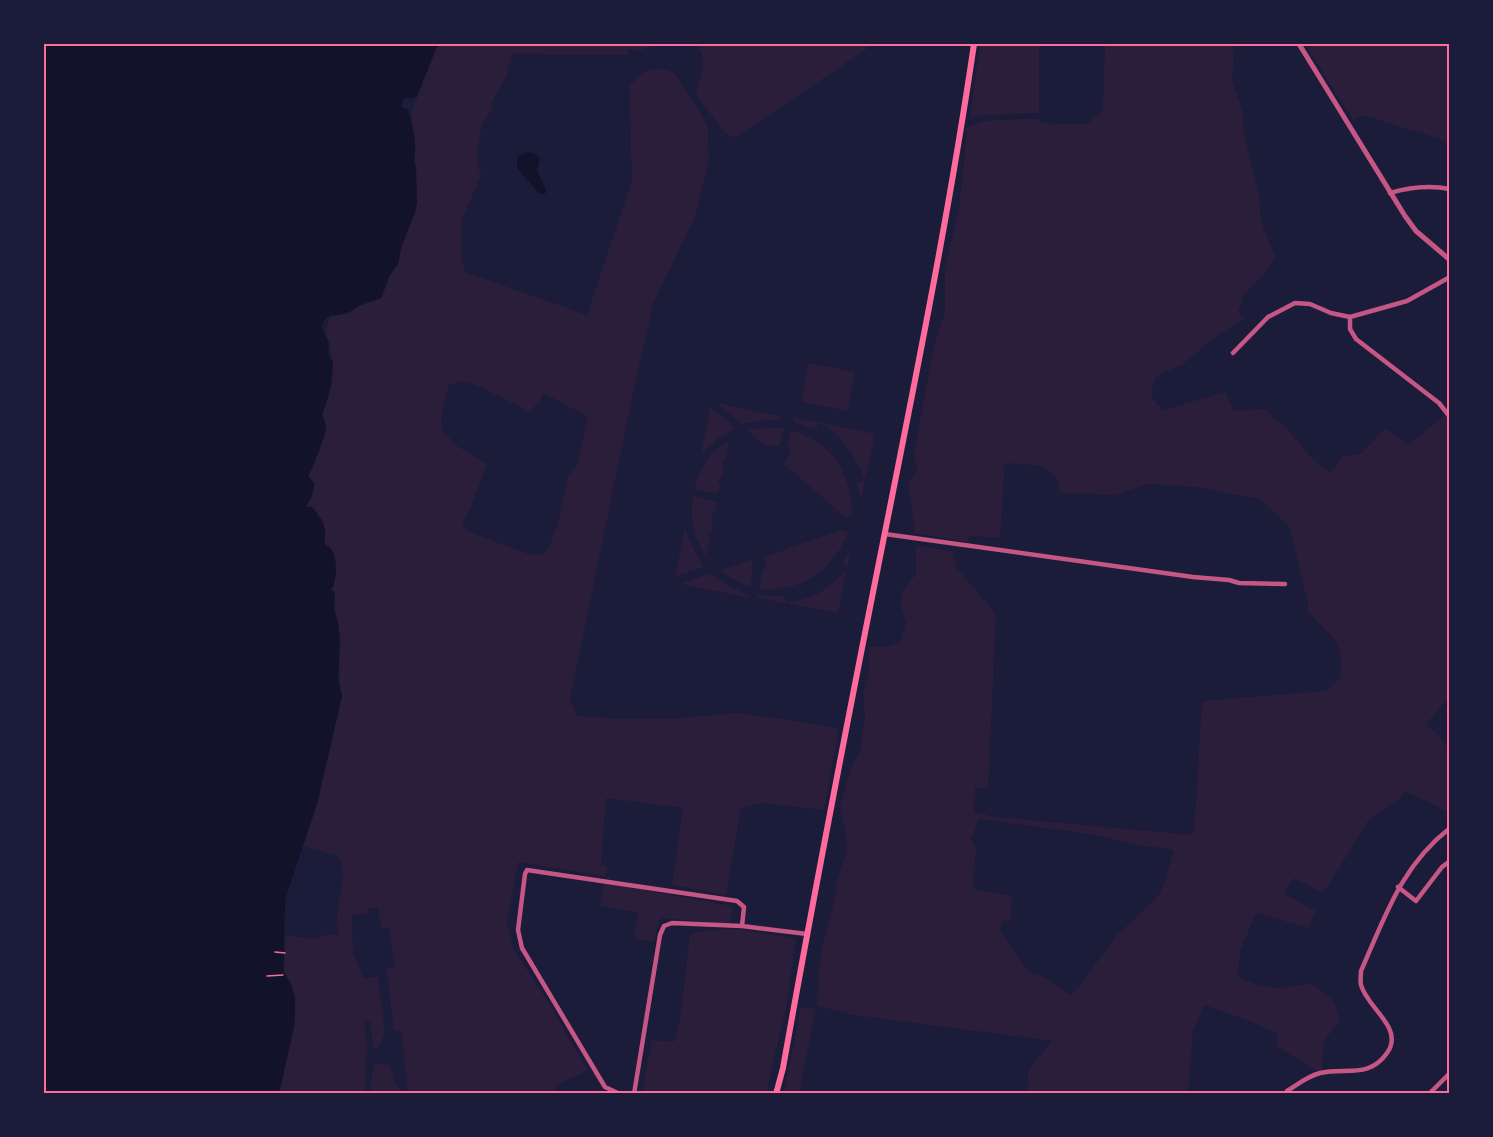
<svg xmlns="http://www.w3.org/2000/svg" width="1493" height="1137" viewBox="0 0 1493 1137" font-family="'Open Sans',sans-serif">
	<style>
		.green { fill: #2a1e3b; fill-rule: evenodd }
		.water { fill: #12122b }
		.lines { fill: none; stroke-linecap: round; stroke-linejoin: round }
		.path { stroke: #ff6b9d; stroke-width: 1.5 }
		.minor { stroke: #c65784; stroke-width: 4.5 }
		.tertiary { stroke: #c65784; stroke-width: 5 }
		.secondary { stroke: #ff6b9d; stroke-width: 6 }
		.neatline { fill: none; stroke: #ff6b9d; stroke-width: 2 }
	</style>
	<rect width="100%" height="100%" fill="#1b1b3a"/>
	<!-- green -->
	<path class="green" d="M438,44H657L641,50H628V55L512,54L506,77L491,104L494,107L482,124L477,154L479,171L482,173L461,222V254L465,272L587,315L632,181L629,83L634,82C642,67 663,66 676,74L708,126L709,161L695,217L654,302L633,393L570,700L577,716L622,719L679,718L740,713L839,728L824,810L762,803L741,808L726,895L672,885L683,808L606,798L601,865L607,866L605,876L518,862L507,924L514,950L549,1003L587,1070C573,1082 564,1075 552,1093H408L401,1031H394L386,968L395,966L389,927L381,928L378,908L367,909V914L352,915L353,953L364,979L378,976L385,1031L380,1046L375,1048L373,1046L370,1021H364L367,1047L365,1093L279,1094L294,1027L295,1012V998L291,984L284,972V935L316,939L325,935L339,934C339,927 336,922 337,915C338,899 348,871 338,856L303,846L317,804L342,696C337,676 341,656 339,635C338,620 332,607 335,593L330,590L336,560L324,543L323,531L314,510L312,507H307V504L311,500L314,488L308,477L319,447L325,437L322,415L327,403L332,377L333,363L328,341L325,337L330,316L348,313L358,306L381,298L390,275L398,264L401,248L415,213L417,203L416,168C413,161 416,152 415,144C413,132 410,122 412,110ZM463,381L476,385L531,412L544,393L588,417L576,468L568,476L558,523L548,549L542,555L528,554L467,531L462,523L469,512L487,464L457,446L442,430L441,416L449,385Z
		M696,44H874L735,138L725,133L697,96L696,92C702,72 709,62 696,44Z
		M980,44H1039V113L970,116Z
		M1105,44H1234L1232,82L1243,112L1244,133L1259,194L1261,221L1275,256L1269,268L1244,295L1238,312L1246,318L1219,334L1183,364L1157,376C1150,395 1147,396 1164,410L1225,392L1234,411L1264,409L1288,430L1311,457L1330,472L1344,456L1361,454L1385,429L1409,444L1445,415L1449,420V701H1446L1427,723L1449,747V812L1404,791L1403,796L1367,822L1357,840L1323,893L1294,878L1284,894L1316,911L1309,928L1256,913L1240,952L1238,977C1269,991 1279,989 1311,983L1334,1001L1340,1020L1324,1041L1322,1070L1318,1071L1276,1046L1278,1034L1250,1021L1204,1005L1193,1031L1188,1093H1027L1028,1070L1052,1041L854,1015L817,1006L818,972L823,942L835,898L836,884L847,850L845,828L840,807L851,768L860,751L865,719L863,693L869,670V647H886L900,642L906,623L901,607L902,591L916,574V546L952,551L957,568L996,614L988,789L975,788L974,813L986,814L987,816L1193,835L1196,803L1202,701L1326,691L1340,677L1341,657L1336,641L1308,612V604L1289,526L1259,499L1196,487L1149,484L1115,495L1060,493L1057,480L1044,466L1005,463L1000,538L969,536L968,542L915,533L908,484L917,470L914,454L933,350L945,312V269L959,208L967,132L965,128L984,121L1039,118V123L1087,124L1103,110ZM979,819L1090,834L1138,845L1174,850L1163,887L1155,900L1116,936L1081,984L1070,995L1045,977L1030,973L1000,931L1002,921L1011,920L1012,896L973,889L976,848L971,839Z
		M1305,44H1449V144L1440,139L1363,115L1353,120Z
		M808,363L855,372L848,411L801,402Z
		M717,403L783,417L779,420L756,421L742,424Z
		M710,406L736,428L717,439L701,455Z
		M794,417L875,434L861,500L857,483L865,480C856,457 843,437 822,424L819,423L815,430L794,422Z
		M765,427L784,428L780,446H765L747,430Z
		M791,430C833,443 852,473 852,516L850,517H845L784,464L791,453L787,448Z
		M729,440L725,459H723L722,464H724L722,478H719L718,483L721,484L718,494L694,489C699,468 710,451 729,440Z
		M693,496L717,502L715,512H712L711,517L714,518L711,532H708L707,536L710,537L706,556C693,537 690,518 693,496Z
		M685,529L692,546L704,567L675,576Z
		M841,530L846,531L848,534C831,571 801,593 759,589L763,569L767,568L764,557Z
		M851,548L838,613L757,598L758,595L784,596L786,603C811,600 832,588 847,568L842,563Z
		M753,559L751,587L730,578L720,570Z
		M710,573L732,588L750,595V598L680,584Z
		M604,883L732,906L730,924L663,918L659,920L654,942L634,939L638,912L600,906Z
		M739,929L796,939L787,1003L766,1093H642L652,1040L674,1042L680,1018L690,934L710,930Z
		M801,1007L816,1009L799,1093H784Z
		M376,1063L391,1065L394,1083L406,1093H370L373,1068Z"/>
	<!-- water -->
	<path class="water" d="M44,44H438L417,96L413,98H404L401,107L408,110C412,121 415,136 415,148C415,155 413,161 416,167L417,203L415,212L401,248L398,264L390,275L381,298L358,306L348,313L326,317L321,326L329,343L328,355L333,363L331,387L322,415C324,419 326,422 326,427C326,434 312,471 308,476L314,483C314,491 311,498 307,504V507H312C322,519 328,527 324,543C327,545 329,547 331,549C338,558 337,583 331,590L335,592L334,611L338,621L340,639L338,680L342,696L317,804L285,900L284,972L291,984L295,998V1012L294,1027L279,1093H44Z
		M526,152L534,153L540,159L537,171L546,190L545,194H540L517,168V158Z"/>
	<g class="lines">
		<!-- path -->
		<path class="path" d="M275,952L285,953
			M267,976L283,975"/>
		<!-- minor -->
		<path class="minor" d="M1390,193C1410,187 1429,185 1450,189
			M1350,317V329L1356,339L1439,403L1450,417
			M1233,353L1268,317L1295,303L1310,304L1331,313L1350,317L1407,301L1450,277
			M885,534L1193,577L1229,580L1239,583L1285,584
			M1398,887L1416,901L1442,867L1450,861
			M620,1094L605,1087L522,948L518,930L525,874L527,870L737,901L744,907L742,926
			M634,1094L660,935L664,926L672,923L742,926L807,934
			M1288,1094L1287,1091C1298,1084 1308,1076 1320,1073C1345,1067 1369,1079 1387,1053C1405,1028 1367,1008 1361,985C1360,981 1361,975 1361,971C1385,917 1401,866 1450,828
			M1429,1094L1450,1073"/>
		<!-- tertiary -->
		<path class="tertiary" d="M1299,44L1405,216L1416,231L1450,260"/>
		<!-- secondary -->
		<path class="secondary" d="M776,1094L783,1068C816,882 852,697 889,512C920,356 951,201 974,44"/>
	</g>
	<!-- border -->
	<rect width="1493" height="1137" fill="none" stroke="#1b1b3a" stroke-width="90"/>
	<rect x="45" y="45" width="1403" height="1047" class="neatline"/>
</svg>
